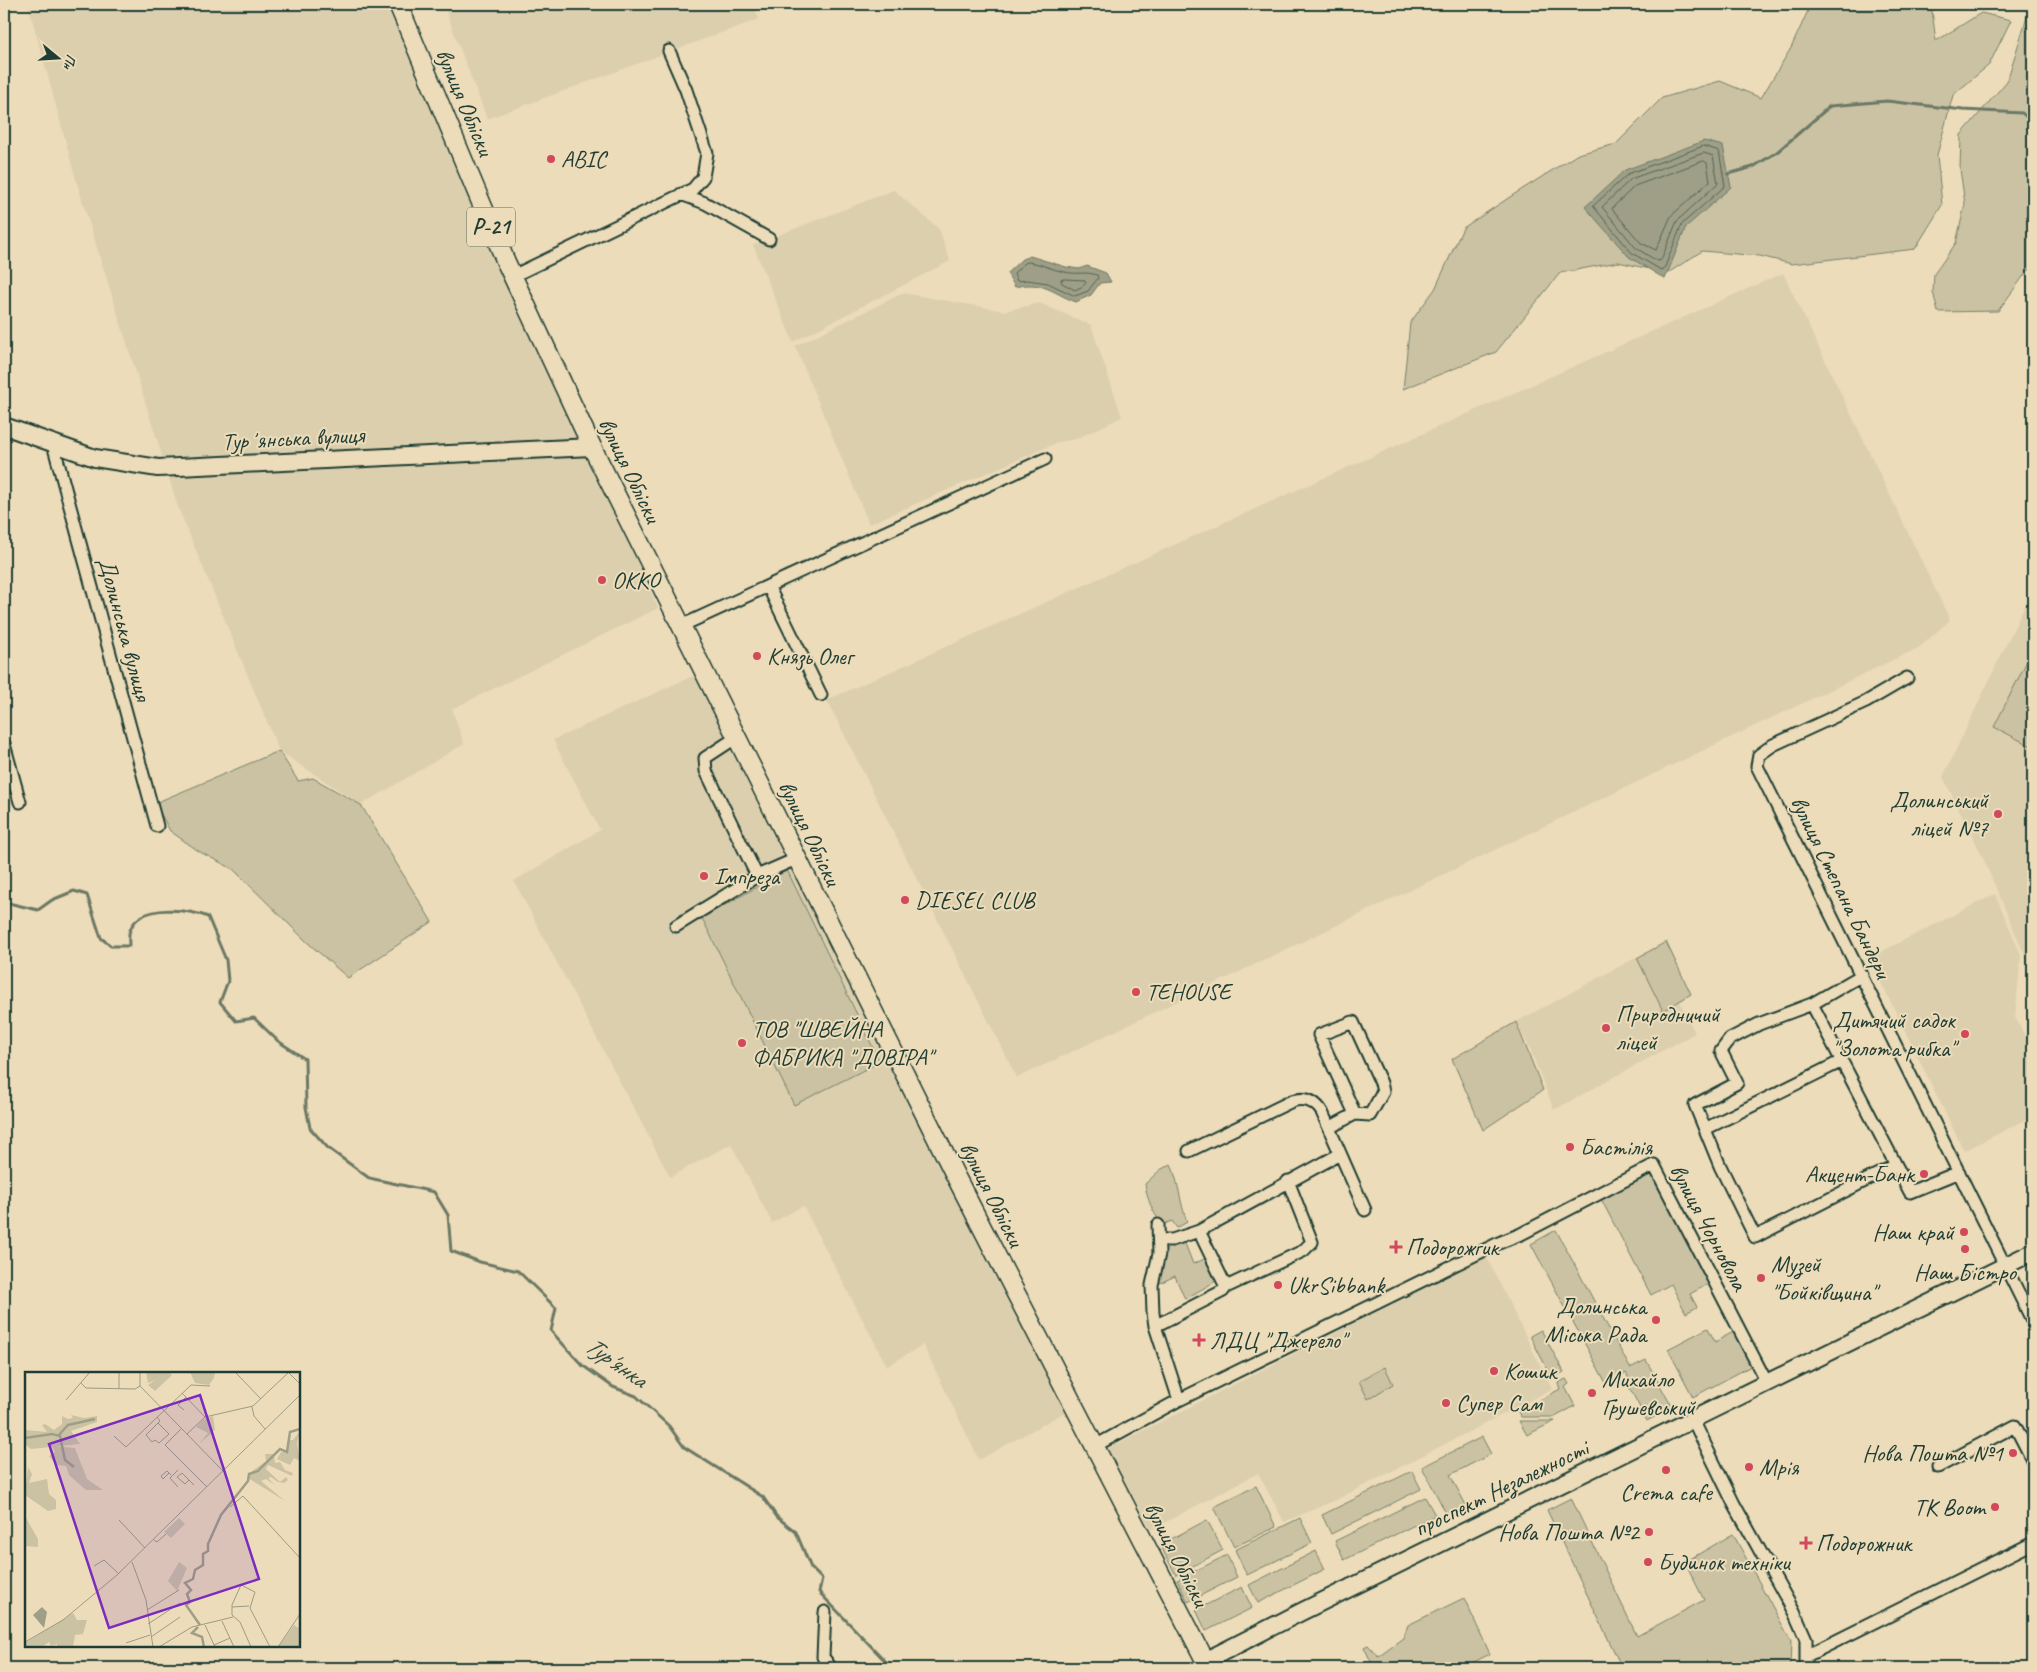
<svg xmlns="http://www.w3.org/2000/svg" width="2037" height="1672" viewBox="0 0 2037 1672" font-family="Caveat,sans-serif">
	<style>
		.built { fill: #dccfae }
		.green { fill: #cbc2a3; stroke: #75806c }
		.water { fill: #9e9f86; stroke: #6b7865 }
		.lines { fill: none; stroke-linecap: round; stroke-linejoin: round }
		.shore { stroke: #526455; stroke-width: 1 }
		.stream { stroke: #6b7865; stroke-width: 3 }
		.street-casing { stroke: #1f3d34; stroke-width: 15 }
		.secondary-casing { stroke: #1f3d34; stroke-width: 20 }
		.primary-casing { stroke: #1f3d34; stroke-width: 21 }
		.street { stroke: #eddcb9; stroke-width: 11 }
		.secondary { stroke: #eddcb9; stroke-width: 16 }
		.primary { stroke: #eddcb9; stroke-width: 18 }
		.poi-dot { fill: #d1495b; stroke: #eddcb9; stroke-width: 2 }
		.labels { text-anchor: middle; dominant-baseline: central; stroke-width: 4; stroke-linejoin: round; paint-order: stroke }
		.shield { fill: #eddcb9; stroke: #5d6d5c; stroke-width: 1 }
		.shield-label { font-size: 22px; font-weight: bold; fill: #1f3d34 }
		.street-label { font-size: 24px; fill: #1f3d34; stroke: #eddcb9 }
		.poi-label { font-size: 24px; fill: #1f3d34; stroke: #eddcb9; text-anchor: start }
		.water-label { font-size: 25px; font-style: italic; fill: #324c40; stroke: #eddcb9 }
		.inset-river { fill: none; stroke: #9e9f86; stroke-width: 2.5 }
		.inset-road { fill: none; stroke: #9b9c84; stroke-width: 1 }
		.view { fill: #7b2cbf; fill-opacity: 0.15; stroke: #7b2cbf; stroke-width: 2.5 }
		.inset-edge { fill: none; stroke: #1f3d34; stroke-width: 2.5 }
	</style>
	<rect width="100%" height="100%" fill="#eddcb9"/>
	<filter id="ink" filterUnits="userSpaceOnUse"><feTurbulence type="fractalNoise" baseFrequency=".02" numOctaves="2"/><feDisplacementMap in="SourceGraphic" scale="10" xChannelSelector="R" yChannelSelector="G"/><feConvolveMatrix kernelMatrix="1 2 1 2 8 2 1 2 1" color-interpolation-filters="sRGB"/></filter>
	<g filter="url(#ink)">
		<!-- built -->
		<path class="built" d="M28,4H388L658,608L452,709L464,744L361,805L279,751L178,507L79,190Z
			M443,4H753L759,19L487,119Z
			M894,190L939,229L950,261L793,342L753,245Z
			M1783,273L1950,620L1920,647L1017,1078L827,700Z
			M903,293L1005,311L1039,303L1091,325L1122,417L1076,439L1059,442L869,524L795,346Z
			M2033,588V974L1980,851L1943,777Z
			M697,674L1069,1410L979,1460L923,1345L887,1366L803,1206L772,1223L731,1144L670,1177L514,881L600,830L553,740Z
			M1995,894L2021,955L2015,1017L2033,1051V1116L1964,1151L1869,958Z
			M1667,941L1691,994L1680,1002L1695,1033L1554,1110L1530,1049L1516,1022Z
			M1486,1256L1552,1389L1336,1500L1284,1522L1258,1473L1151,1530L1107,1449Z"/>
		<!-- green -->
		<path class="green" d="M1811,4L1832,9L1841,4H1931L1936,41L1981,13L2011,20L1989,65L1953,95L1937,155L1942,205L1915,249L1792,264L1760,256L1702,251L1668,273L1618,262L1560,273L1496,352L1403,389L1410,323L1435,289L1463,228L1513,195L1578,154L1616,144L1662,98L1720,81L1761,98L1791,48Z
			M2031,4H2033V270H2028L1998,311L1938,312L1933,292L1934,274L1956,243L1965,204L1960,169L1961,135L2007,81Z
			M2033,649V747L1994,727Z
			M279,751L298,781L313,778L361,805L432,922L348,978L307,942L233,869L200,852L170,831L155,803Z
			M787,870L880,1062L794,1105L702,918Z
			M1666,942L1691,994L1663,1011L1637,958Z
			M1516,1022L1543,1090L1483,1130L1452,1059Z
			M1171,1164C1179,1183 1180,1203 1187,1222L1177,1228L1172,1221L1162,1225C1153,1212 1147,1200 1145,1184L1160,1170Z
			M1652,1172L1710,1283L1690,1294L1697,1307L1686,1313L1671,1284L1651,1295L1601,1199Z
			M1556,1230L1630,1368L1646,1360L1672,1407L1647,1421L1627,1383L1630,1381L1626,1373L1606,1383L1531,1244Z
			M1184,1241L1193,1264L1207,1258L1216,1281L1185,1299L1175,1276L1158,1284L1166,1249Z
			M1708,1328L1715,1342L1735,1331L1753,1365L1693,1397L1668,1349Z
			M1541,1330L1564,1372L1552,1378L1530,1336Z
			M1385,1367L1393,1384L1368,1399L1359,1381Z
			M1566,1379L1569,1384L1565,1387L1575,1406L1555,1417H1521L1518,1412L1560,1389L1558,1383Z
			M1519,1421H1555L1527,1435Z
			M1482,1437L1491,1454L1450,1475L1467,1507L1448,1517L1422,1467Z
			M1412,1471L1421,1489L1331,1534L1322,1515Z
			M1256,1486L1276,1527L1234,1547L1214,1507Z
			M1425,1497L1435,1515L1344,1560L1335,1541Z
			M1571,1498L1637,1636L1704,1600L1685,1562L1733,1534L1791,1641L1790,1668H1622L1547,1510Z
			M1300,1518L1312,1543L1247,1575L1235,1550Z
			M1207,1520L1223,1550L1176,1575L1160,1545Z
			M1316,1551L1325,1569L1258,1603L1249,1585Z
			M1227,1555L1237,1577L1188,1602L1177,1580Z
			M1242,1587L1252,1608L1206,1631L1196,1610Z
			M1464,1598L1490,1654L1462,1668H1374L1364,1647L1368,1645L1378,1656L1403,1638L1408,1625Z"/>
		<!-- water -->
		<path class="water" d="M1704,141L1723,146L1731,187L1686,227L1665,279L1629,257L1585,207L1625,170Z
			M1030,256L1066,267L1079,269L1087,266L1106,273L1111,282L1100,283L1091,295L1076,302C1052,293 1043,280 1015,287L1007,273L1022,259Z"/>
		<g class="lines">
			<!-- shore -->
			<path class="shore" d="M1704,146L1719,151L1725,186L1682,224L1664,269L1661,270L1632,253L1593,206L1628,174Z
				M1704,153L1713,156L1718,183L1677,221L1661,260L1657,261L1636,248L1602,207L1631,179Z
				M1704,161L1707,163L1710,181L1671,216L1656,250L1641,243L1612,209L1613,207L1635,186Z
				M1030,262C1042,264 1053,270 1065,272C1077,275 1086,271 1097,275L1098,278L1088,291L1075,296L1048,283L1027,280L1017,281L1014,273L1025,263Z
				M1064,279L1084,280L1086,283L1083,286L1075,290L1062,283L1061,280Z"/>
			<!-- stream -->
			<path class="stream" d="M1728,174L1753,167L1777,152L1830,106L1887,101L1963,110L2022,113L2033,123
				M4,902L38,910L52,900L74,891L87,895L101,938L111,946H129C129,941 128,934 130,930C140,903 187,909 208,917L226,960L228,981L220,1002L236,1021L254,1018L278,1041L305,1059L306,1107L310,1128L328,1148L369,1178L434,1192L448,1215L451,1251L480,1262L518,1271L556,1308L551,1331L582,1365L613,1387L636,1396L669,1426L684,1447L763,1497L777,1517L796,1532L811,1568L822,1579L819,1592L892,1668"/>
			<defs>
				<path id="street" d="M681,194L705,203L769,239
					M513,276L693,189L703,177L707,153L686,90L669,51
					M53,444L157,826
					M768,586L821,695
					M681,626L1045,459
					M1907,678L1866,702L1773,745L1759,755L1757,766L2033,1322
					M737,737L705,758L706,771L757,876
					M4,744L20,802
					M676,926L757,876L796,859
					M1862,975L1812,1004L1910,1192L1959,1172
					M1812,1004L1759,1024L1730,1039L1721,1051L1737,1083L1695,1105L1720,1166L1755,1237L1896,1165
					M1329,1128L1355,1114L1319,1035L1353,1022L1381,1083L1383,1092L1370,1115L1355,1114
					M1705,1129L1842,1061
					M1189,1151L1292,1101C1305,1097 1315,1101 1322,1112L1365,1210
					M1158,1225L1159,1254L1152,1285L1153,1313L1155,1326L1179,1400
					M1160,1240H1172L1199,1231
					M1226,1287L1199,1231L1340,1154
					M1155,1326L1223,1291L1226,1287L1303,1251L1312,1242L1288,1181
					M1693,1420L1734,1504L1794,1612L1806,1639V1668
					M1095,1446L1179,1400L1501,1242L1521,1234L1654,1165L1767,1383
					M1938,1467L2015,1426L2033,1461
					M825,1612L823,1657L831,1668
					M1808,1655L2033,1543"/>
				<path id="secondary" d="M4,426L95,458L158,468L592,447
					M1205,1661L1303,1611L2033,1252"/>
				<path id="primary" d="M398,4L506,262L592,447L957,1179L1209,1668"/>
			</defs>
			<!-- street casing -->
			<use href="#street" class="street-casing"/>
			<!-- secondary casing -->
			<use href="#secondary" class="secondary-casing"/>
			<!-- primary casing -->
			<use href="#primary" class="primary-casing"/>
			<!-- street -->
			<use href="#street" class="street"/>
			<!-- secondary -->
			<use href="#secondary" class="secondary"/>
			<!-- primary -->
			<use href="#primary" class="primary"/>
		</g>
	</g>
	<!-- markers -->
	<g class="poi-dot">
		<circle cx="551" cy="159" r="5"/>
		<circle cx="602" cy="580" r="5"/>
		<circle cx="757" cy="656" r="5"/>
		<circle cx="1998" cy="814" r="5"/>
		<circle cx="704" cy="876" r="5"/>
		<circle cx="905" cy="900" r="5"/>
		<circle cx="1136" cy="992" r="5"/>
		<circle cx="1606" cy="1028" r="5"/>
		<circle cx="1965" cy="1034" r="5"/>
		<circle cx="742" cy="1043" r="5"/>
		<circle cx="1570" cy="1147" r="5"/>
		<circle cx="1924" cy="1174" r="5"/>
		<circle cx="1964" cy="1232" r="5"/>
		<path d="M1393.5 1239.5h5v5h5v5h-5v5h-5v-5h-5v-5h5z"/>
		<circle cx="1965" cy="1249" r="5"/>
		<circle cx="1761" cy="1278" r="5"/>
		<circle cx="1278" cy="1285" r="5"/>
		<circle cx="1656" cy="1320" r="5"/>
		<path d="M1196.5 1332.5h5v5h5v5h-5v5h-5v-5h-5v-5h5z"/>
		<circle cx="1494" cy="1371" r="5"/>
		<circle cx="1592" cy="1393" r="5"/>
		<circle cx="1446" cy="1403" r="5"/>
		<circle cx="2013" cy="1453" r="5"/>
		<circle cx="1749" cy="1467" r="5"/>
		<circle cx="1666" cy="1470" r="5"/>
		<circle cx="1995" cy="1507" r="5"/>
		<circle cx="1649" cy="1532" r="5"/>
		<path d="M1803.5 1535.5h5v5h5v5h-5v5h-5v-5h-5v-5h5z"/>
		<circle cx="1648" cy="1562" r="5"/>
	</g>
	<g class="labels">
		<!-- shield labels -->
		<rect class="shield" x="467" y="207.5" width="48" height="39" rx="4"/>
		<g class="shield-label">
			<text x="491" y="227">Р-21</text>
		</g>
		<!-- street labels -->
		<g class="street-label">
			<text transform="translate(465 102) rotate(67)">вулиця Обліски</text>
			<text transform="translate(293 438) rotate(-3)">Турʼянська вулиця</text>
			<text transform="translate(630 470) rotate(64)">вулиця Обліски</text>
			<text transform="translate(125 629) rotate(75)">Долинська вулиця</text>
			<text transform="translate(810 833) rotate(64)">вулиця Обліски</text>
			<text transform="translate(1841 887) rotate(64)">вулиця Степана Бандери</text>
			<text transform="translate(992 1194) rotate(63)">вулиця Обліски</text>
			<text transform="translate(1709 1227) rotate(62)">вулиця Чорновола</text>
			<text transform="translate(1501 1488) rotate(-26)">проспект Незалежності</text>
			<text transform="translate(1177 1554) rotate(63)">вулиця Обліски</text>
		</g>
		<!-- poi labels -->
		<g class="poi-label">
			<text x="561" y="159">АВІС</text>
			<text x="612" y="580">ОККО</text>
			<text x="767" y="656">Князь Олег</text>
			<text x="1988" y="800" text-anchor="end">Долинський<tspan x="1988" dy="28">ліцей №7</tspan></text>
			<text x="714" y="876">Імпреза</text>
			<text x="915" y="900">DIESEL CLUB</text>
			<text x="1146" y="992">TEHOUSE</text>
			<text x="1616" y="1014">Природничий<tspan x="1616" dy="28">ліцей</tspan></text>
			<text x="1955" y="1020" text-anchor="end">Дитячий садок<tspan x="1955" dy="28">"Золота рибка"</tspan></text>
			<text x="752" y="1029">ТОВ "ШВЕЙНА<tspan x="752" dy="28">ФАБРИКА "ДОВІРА"</tspan></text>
			<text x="1580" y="1147">Бастілія</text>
			<text x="1914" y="1174" text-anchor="end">Акцент-Банк</text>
			<text x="1954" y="1232" text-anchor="end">Наш край</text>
			<text x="1406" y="1247">Подорожгик</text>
			<text x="1771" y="1264">Музей<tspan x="1771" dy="28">"Бойківщина"</tspan></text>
			<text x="1965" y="1272" text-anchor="middle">Наш Бістро</text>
			<text x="1288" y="1285">UkrSibbank</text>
			<text x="1646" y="1306" text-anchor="end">Долинська<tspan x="1646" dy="28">Міська Рада</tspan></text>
			<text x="1210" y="1340">ЛДЦ "Джерело"</text>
			<text x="1504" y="1371">Кошик</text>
			<text x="1602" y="1379">Михайло<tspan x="1602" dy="28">Грушевський</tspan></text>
			<text x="1456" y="1403">Супер Сам</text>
			<text x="2003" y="1453" text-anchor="end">Нова Пошта №1</text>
			<text x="1759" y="1467">Мрія</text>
			<text x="1666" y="1492" text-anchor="middle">Crema cafe</text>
			<text x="1985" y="1507" text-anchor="end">TK Boom</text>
			<text x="1639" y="1532" text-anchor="end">Нова Пошта №2</text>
			<text x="1816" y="1543">Подорожник</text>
			<text x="1658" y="1562">Будинок техніки</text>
		</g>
		<!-- water labels -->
		<g class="water-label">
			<text transform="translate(616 1362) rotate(35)">Тур'янка</text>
		</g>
	</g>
	<!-- overview -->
	<g transform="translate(25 1372)">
		<rect width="275" height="275" fill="#eddcb9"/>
		<path d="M121,0H144L147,3L130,19L123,13L130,8L123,11ZM165,0H190L189,6L184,13L170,11ZM46,43L59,46L72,44V50L46,59L55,72L6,77L1,73L0,58L22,60L17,53L20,52L29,58L37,52V44L43,47L48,46ZM188,44L190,58L174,72L183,61L171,55L179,47ZM275,59L272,72L275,89L269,86L265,93L252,87L256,80H262L263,68H268ZM27,74L50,76L62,107L78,118H61L44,103L41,94L31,93L24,84L30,80ZM240,82H249L250,91L255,90L260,98L268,101L267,104L243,93L241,97L255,110L261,105L263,108L259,111L253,110L246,105L243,106L250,113L241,107L236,109L260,129L223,106L226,100L241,89ZM3,95L7,102L4,111L22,107L24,122L31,128V137L23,139L0,123ZM0,144L13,167V175L0,174ZM154,146L160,152L146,166L139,160ZM154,190L162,196L152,219L143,209ZM48,241L52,248H62L58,262L50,263L48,275H32V272L26,274L24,270L17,275H0V271ZM269,253L275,257V275H253Z" fill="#cbc2a3"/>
		<path d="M17,235L22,240L19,256L8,243Z" fill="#9e9f86"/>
		<path class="inset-river" d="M33,64L43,53L70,47M0,66L27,62L35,64L40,88L49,95M175,253L161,233L165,230L162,222L166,218L160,211L168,207L170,198L178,193V182L183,179V172L196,143L223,109L224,102L233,99L255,77L262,80L265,60L275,57M173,255L167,261L177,265L179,275"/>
		<path class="inset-road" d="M115,0V14L198,99M263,0L275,12M211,1L236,27M56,11L61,16L110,17L115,14M94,17V0M157,21L180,45M41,28L65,0M227,35L229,44L240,57M159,38L153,33L161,25M157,56L140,73L182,115M162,62L180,45L228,34L264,0M121,63L127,70L130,68L134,71L144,62L133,51M121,63L135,49L132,45M89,64L101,75L166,13L185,14M144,101L142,99L136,104L138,107L144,101L146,103M152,105L157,101L169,113M152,105L160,112L164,108M153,115L145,106L153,98M205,135L218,124L275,186M94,148L120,176M129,168L132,170L141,162M107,190L121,228L128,275M69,194L79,188L94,202M207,235L224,234M122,238L154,218M197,249L209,275M123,252L155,231M180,253L190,275M126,265L155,245M0,270L38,248L92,203L275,23M101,271L125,263M189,273L205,266M134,275L167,255L208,245M226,275L215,250L207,243V233L216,213L230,220L225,236L245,275M253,275L275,242"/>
		<path class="view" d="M175,23L234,207L84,256L24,72Z"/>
		<rect width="275" height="275" class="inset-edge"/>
	</g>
	<!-- margin -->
	<rect width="2037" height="1672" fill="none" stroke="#eddcb9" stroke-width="20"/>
	<rect x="10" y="10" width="2017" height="1652" fill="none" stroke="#1f3d34" stroke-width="2" filter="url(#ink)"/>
	<!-- north arrow -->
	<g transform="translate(58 58) rotate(108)" stroke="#eddcb9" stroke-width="4" paint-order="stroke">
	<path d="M0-4L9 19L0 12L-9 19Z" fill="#1f3d34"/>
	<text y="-8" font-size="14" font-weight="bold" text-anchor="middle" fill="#1f3d34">Пн</text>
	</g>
</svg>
